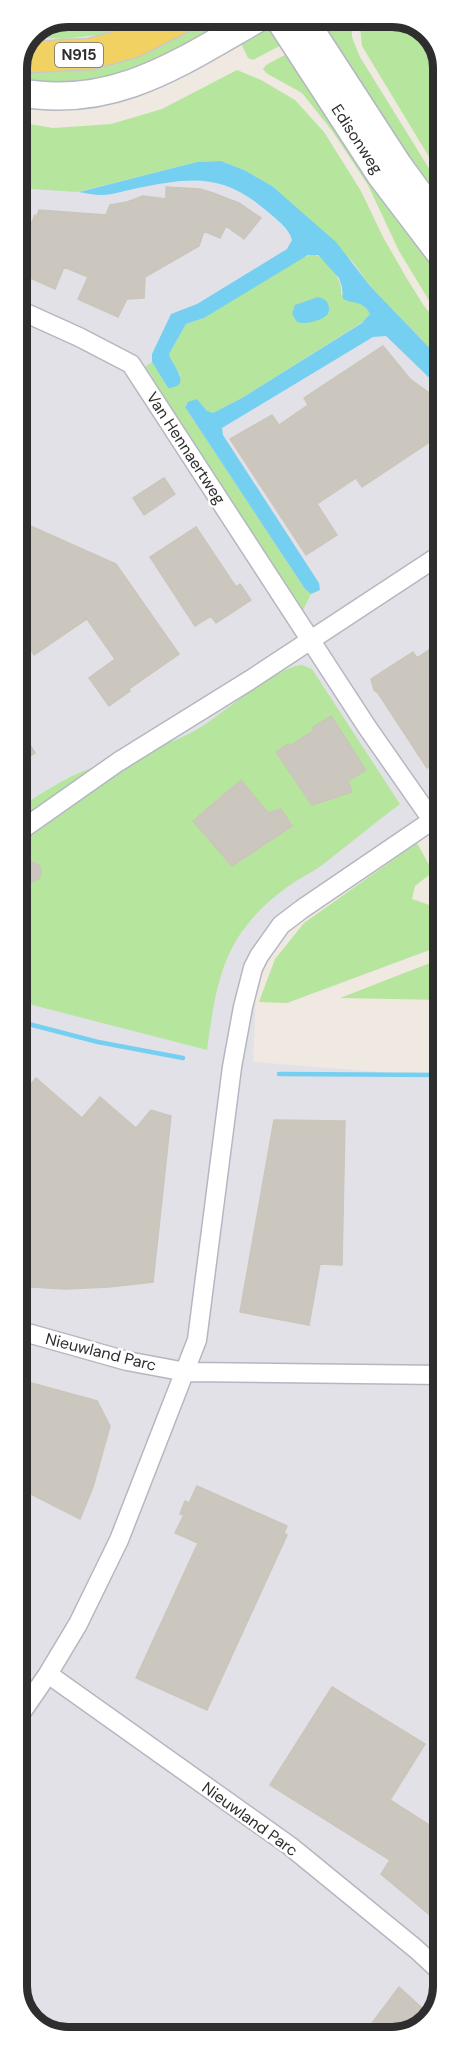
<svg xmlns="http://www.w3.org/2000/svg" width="460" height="2054" viewBox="0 0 460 2054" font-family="'DM Sans',sans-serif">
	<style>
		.industrial { fill: #e3e1e8 }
		.green { fill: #b6e59e }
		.water { fill: #75cff0 }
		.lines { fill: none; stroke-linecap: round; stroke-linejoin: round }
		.stream { stroke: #75cff0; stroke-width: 4.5 }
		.building { fill: #cbc7bf; stroke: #cbc5ba; stroke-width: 1.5 }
		.street-casing { stroke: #b4b7c1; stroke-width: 21 }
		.secondary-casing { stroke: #b4b7c1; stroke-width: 30 }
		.primary-casing { stroke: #c9c9c9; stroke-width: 33 }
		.street { stroke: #fff; stroke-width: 18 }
		.secondary { stroke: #fff; stroke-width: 27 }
		.primary { stroke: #f2d163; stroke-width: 30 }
		.labels { text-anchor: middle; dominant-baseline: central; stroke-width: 5; stroke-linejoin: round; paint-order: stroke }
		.shield { fill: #fff; stroke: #6d6d6d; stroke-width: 1.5 }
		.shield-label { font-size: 15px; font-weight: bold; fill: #2e2e2e }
		.street-label { font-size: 16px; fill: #2e2e2e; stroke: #fff }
		.rim { fill: none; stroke: #2e2e2e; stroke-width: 8 }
	</style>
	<rect width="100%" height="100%" fill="#efe9e1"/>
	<!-- industrial -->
	<path class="industrial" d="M262,86L443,342V826L258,944L253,1062L443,1077V1987L431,2020L399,2037H61L32,2023L17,1993V134L91,149Z"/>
	<!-- green -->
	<path class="green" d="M68,17H157L106,34L64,39L29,37L32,31Z
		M203,17H243L193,47L115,76L86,80L36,82L17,80V67L170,36Z
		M346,17L352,19V37L360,57L443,191V212L322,32Z
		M359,17H399L428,31L443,61V180L362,46Z
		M264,30L277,33L287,42L253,60L248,58L239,39Z
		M294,50L443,269V318L430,302L399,251L368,185L333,132L302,93L266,73L263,69L266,65Z
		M237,70L261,80L295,100L324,132L361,191L383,237L406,277L424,306L443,329V362L370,286L353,262L272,186L244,170L221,161L197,162L77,192L17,188V122L53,128L111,124L162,109Z
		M313,254C327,259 343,279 341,294L349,301C359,302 366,304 370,314L369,318L242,398L213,413L207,411L197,399L186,404L185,407L305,589L311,594L302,612L296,599L156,389L152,376L145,367L152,362L168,388L181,376L171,360L169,354L186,324L204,318L297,260Z
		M302,665L312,669L400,804C373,824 348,845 321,866C311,873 300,878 290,885C267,901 244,924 232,948C216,979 212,1016 207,1050L17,1001V809C40,795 63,778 89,769C126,755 167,748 201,727C224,712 278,666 302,665Z
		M417,843L433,872L415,886L412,899L435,907L443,908V945L287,1003L259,1002L275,959L304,923Z
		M443,958V1000L340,998Z"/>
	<!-- water -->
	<path class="water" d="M221,161L244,170L272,186L336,242L370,286L443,362V391L386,336L373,337L222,428L223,435L319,583L320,590L311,594L305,589L185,407L188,402L197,399L207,411L213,413L242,398L362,323L370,314C364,301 354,304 343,299L342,287L339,278L318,255H308L204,318L186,324L169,354C172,366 194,386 168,388L152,362V354L171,314L197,304L287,249L292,240C289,228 277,220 268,212C223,173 193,177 138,188C127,190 113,195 102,195C94,195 86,193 79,192L197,162Z
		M318,297C327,299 331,305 328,314C321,321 306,325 297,322L292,314L295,305Z"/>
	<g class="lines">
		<!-- stream -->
		<path class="stream" d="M17,1021L98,1042L183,1058
			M279,1074L443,1075"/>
	</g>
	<!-- building -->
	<path class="building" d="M166,187L200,189L213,193L239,203L261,218L244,239L226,226L220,238L204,231L199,246L145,277L144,298L127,299L118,317L78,299L88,277L64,267L55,289L17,272V256L35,215L37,216L39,210L106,215L110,205L127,202L143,196L166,199Z
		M383,346L410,379L443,403V433L362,487L356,478L317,504L337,535L306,555L230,439L272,415L279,425L308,405L304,398Z
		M164,478L175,494L144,515L133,498Z
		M17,520L116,564L179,654L129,689L130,691L109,706L89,678L115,659L87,619L34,655L17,626Z
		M196,527L236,587L240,584L251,600L216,623L211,616L195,626L150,557Z
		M443,641V757L427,768L378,693L374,690L371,679L413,652L417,658Z
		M331,716L366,770L348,781L352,792L312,805L276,752L288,744L290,746L314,730L312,728Z
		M17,723L35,753L17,764Z
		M241,780L268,813L281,809L292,826L232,866L193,821Z
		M21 872a10 10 0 1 1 20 0a10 10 0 1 1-20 0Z
		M36,1078L82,1118L100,1097L136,1128L151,1110L171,1116L153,1282L109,1287L64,1289L17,1286V1101Z
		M274,1120L345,1121L342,1265L320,1264L309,1325L240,1312Z
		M17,1379L97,1401L110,1426L93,1487L80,1519L17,1487Z
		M197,1486L287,1526L284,1533L287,1535L207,1710L136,1678L198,1543L175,1533L184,1515L180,1514L185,1501L189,1503Z
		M332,1687L425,1744L390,1800L443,1834V1926L381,1874L390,1860L270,1785Z
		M399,1987L432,2017L431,2020L399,2037H365L372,2029L369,2027Z"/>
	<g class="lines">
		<defs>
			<path id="street" d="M17,309L79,337L131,364L367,727L432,820
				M443,813L302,909L281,925L259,956L253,968L243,1007L232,1067L197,1340L119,1540L78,1624L48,1674L290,1846L416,1949L443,1974
				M17,833L118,762L250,680L443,553
				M17,1330L127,1361L186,1372L443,1375
				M17,1719L48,1674"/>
			<path id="secondary" d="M278,17L380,174L443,257
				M302,17L398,165L443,227
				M17,92C113,111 181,62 260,17"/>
			<path id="primary" d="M21,56L29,57L90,54L134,42L183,17"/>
		</defs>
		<!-- street casing -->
		<use href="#street" class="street-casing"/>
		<!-- secondary casing -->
		<use href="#secondary" class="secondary-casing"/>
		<!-- primary casing -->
		<use href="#primary" class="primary-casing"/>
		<!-- street -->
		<use href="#street" class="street"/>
		<!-- secondary -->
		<use href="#secondary" class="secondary"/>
		<!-- primary -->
		<use href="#primary" class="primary"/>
	</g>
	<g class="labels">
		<!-- shield labels -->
		<rect class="shield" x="55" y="43" width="48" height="24" rx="4.5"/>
		<g class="shield-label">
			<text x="79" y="55">N915</text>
		</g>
		<!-- street labels -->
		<g class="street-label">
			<text transform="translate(357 139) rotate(57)">Edisonweg</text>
			<text transform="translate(186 448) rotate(57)">Van Hennaertweg</text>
			<text transform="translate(101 1352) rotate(14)">Nieuwland Parc</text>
			<text transform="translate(250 1819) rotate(36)">Nieuwland Parc</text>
		</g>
	</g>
	<!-- crop -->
	<path d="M0 0H460V2054H0ZM68 27H392A41 41 0 0 1 433 68V1986A41 41 0 0 1 392 2027H68A41 41 0 0 1 27 1986V68A41 41 0 0 1 68 27Z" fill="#fff" fill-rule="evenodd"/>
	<path class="rim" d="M68 27H392A41 41 0 0 1 433 68V1986A41 41 0 0 1 392 2027H68A41 41 0 0 1 27 1986V68A41 41 0 0 1 68 27Z"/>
</svg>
